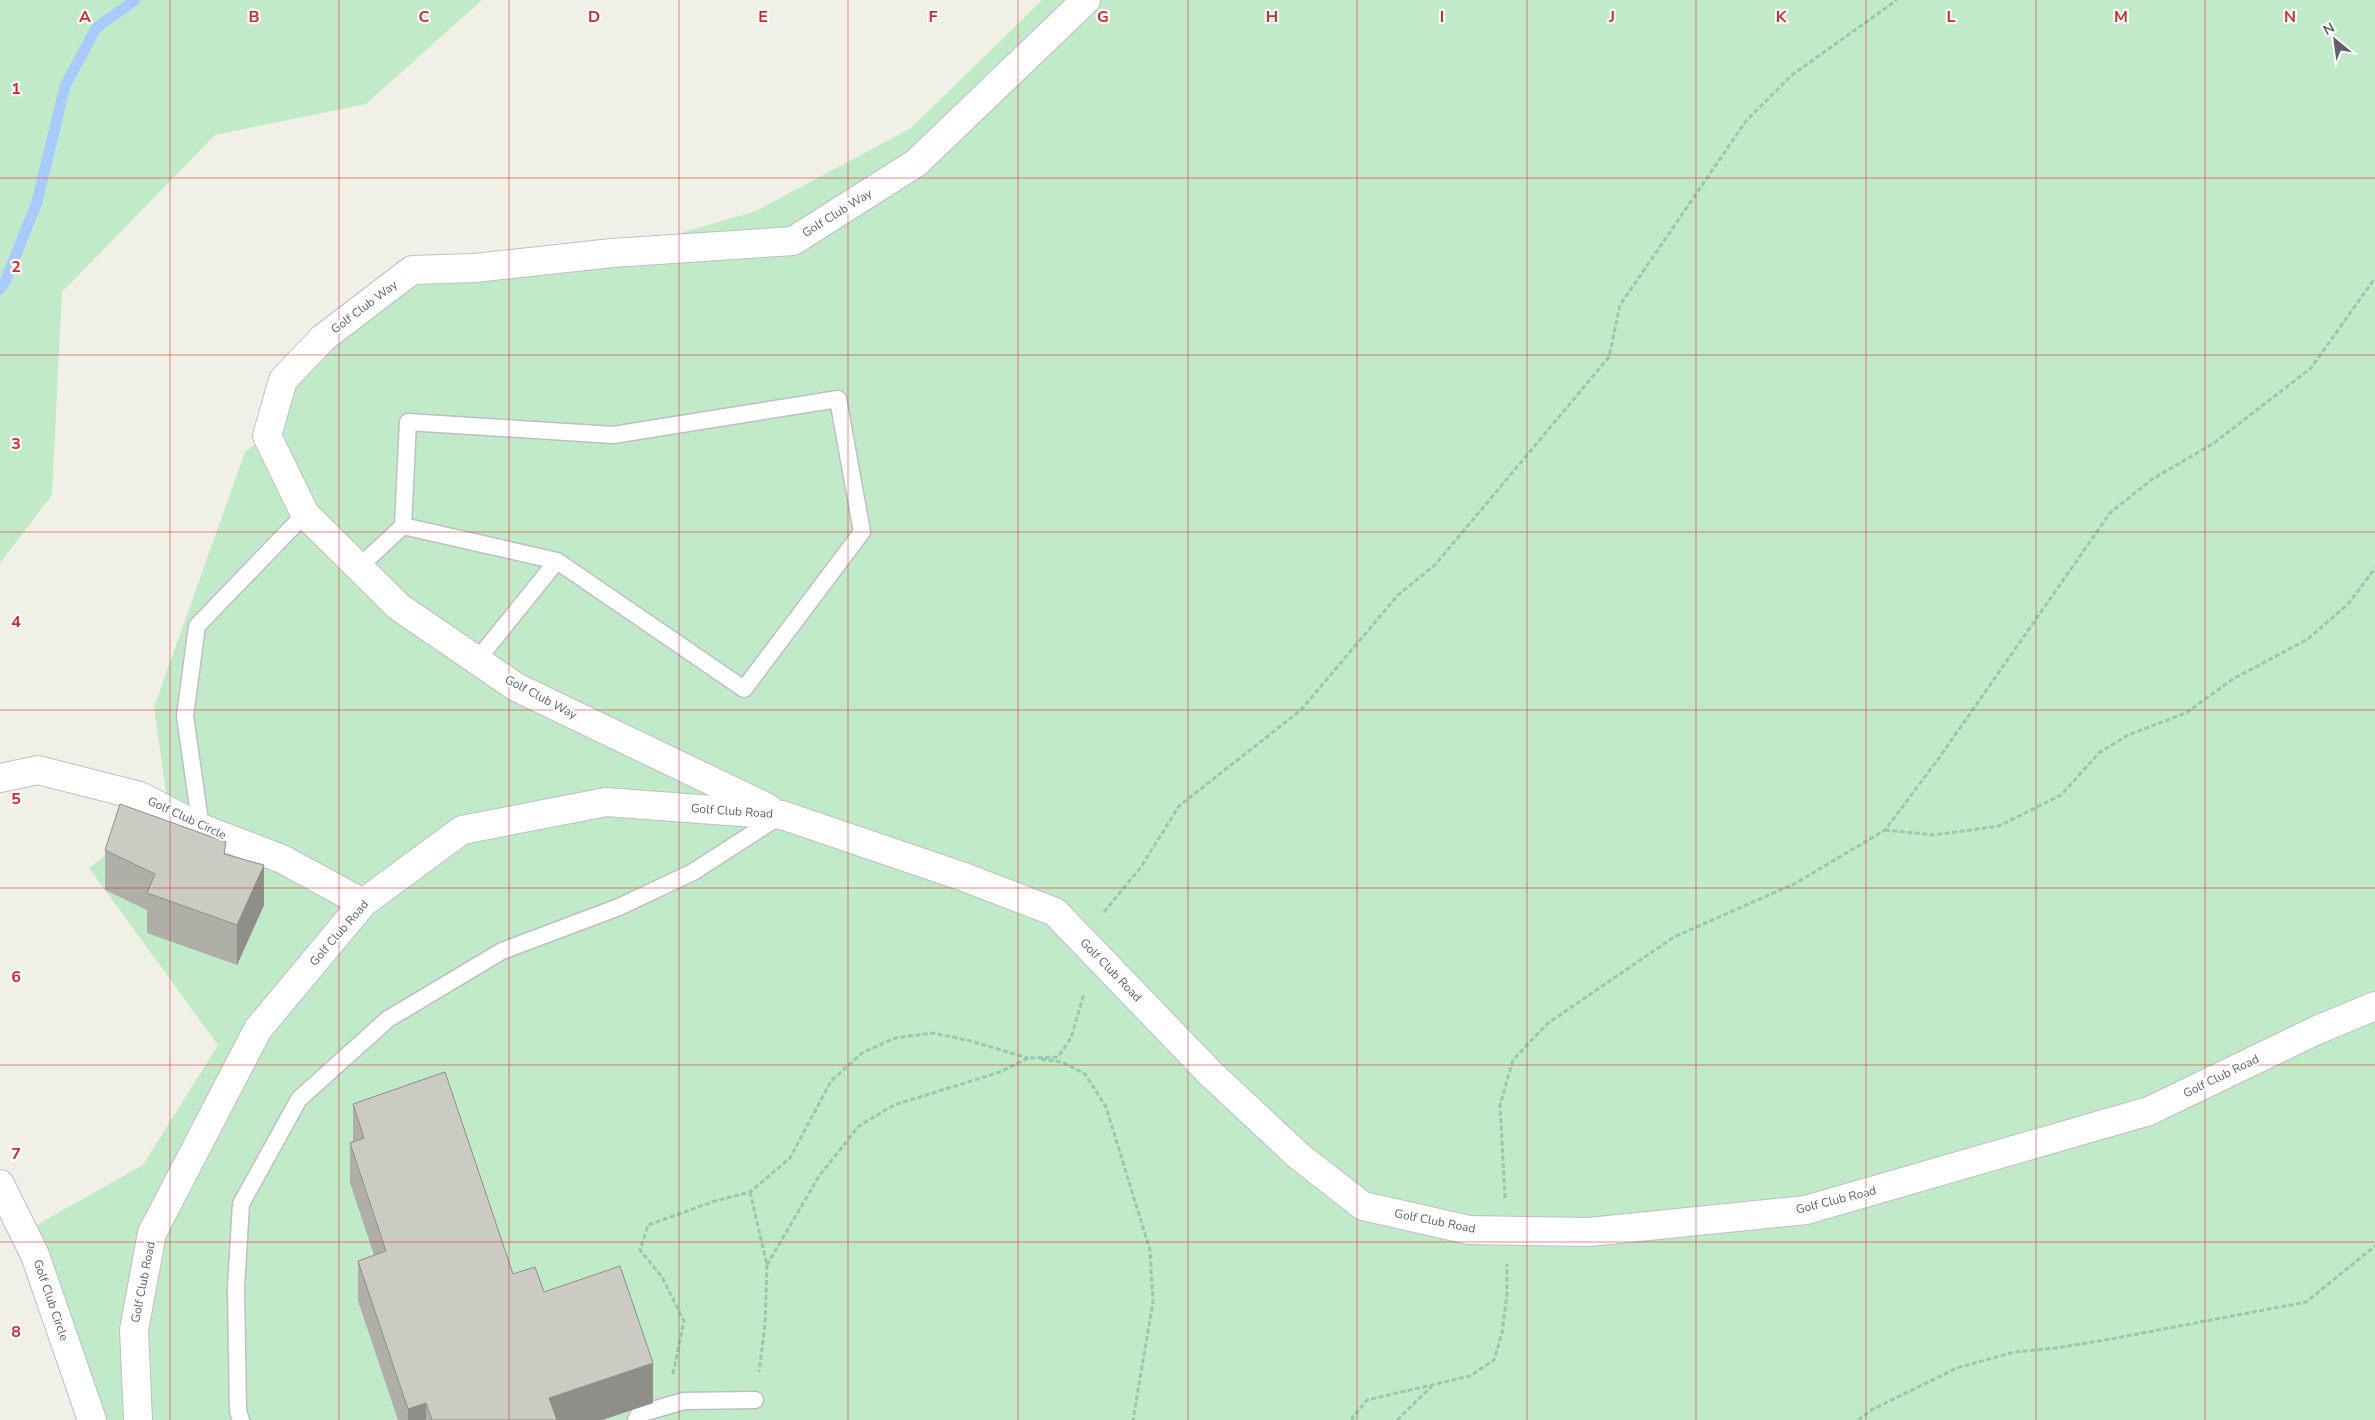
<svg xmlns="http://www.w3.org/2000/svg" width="2375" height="1420" viewBox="0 0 2375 1420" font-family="'Nunito Sans',sans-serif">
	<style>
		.green { fill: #c1eac8 }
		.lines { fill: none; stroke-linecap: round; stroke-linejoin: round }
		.stream { stroke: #a8cbff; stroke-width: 11 }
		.service-casing { stroke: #bebfc6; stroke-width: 19 }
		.minor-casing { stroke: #bebfc6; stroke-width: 30 }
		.path { stroke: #98c9af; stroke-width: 3; stroke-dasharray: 5 2.5; stroke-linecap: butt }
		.service { stroke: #fff; stroke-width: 16 }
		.minor { stroke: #fff; stroke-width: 28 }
		.wall { fill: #afafa8 }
		.shaded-wall { fill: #8f8e88 }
		.building { fill: #cccbc3; stroke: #8f8e88 }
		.grid { fill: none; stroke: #d62828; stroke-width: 1; stroke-opacity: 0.55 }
		.labels { text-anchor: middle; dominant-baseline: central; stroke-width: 4.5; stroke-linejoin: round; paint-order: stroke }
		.street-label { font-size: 12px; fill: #5e6068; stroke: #fff }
		.grid-label { font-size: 16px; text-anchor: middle; font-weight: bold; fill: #d62828; stroke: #fff; stroke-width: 4.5; stroke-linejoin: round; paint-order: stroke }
	</style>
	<rect width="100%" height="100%" fill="#f1f0e6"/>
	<!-- green -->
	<path class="green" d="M0,0H482L366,104L215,135L62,292L52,495L0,563Z
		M1042,0H2375V1420H81L24,1232L143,1165L218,1045L89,868L168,807L154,707L245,452L267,436L283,380L412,270L612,253L756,211L911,128Z"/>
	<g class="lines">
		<!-- stream -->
		<path class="stream" d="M0,289L5,282L37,202L65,86L96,28L135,0"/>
		<defs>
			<path id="service" d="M838,399L862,532L744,689L557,561L403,526L408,422L613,435Z
				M359,567L403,526
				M477,660L557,561
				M201,828L185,716L197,626L305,514
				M241,1420L238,1411L236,1288L241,1204L299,1099L388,1019L502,951L619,907L693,872L780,816
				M636,1420L639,1414L684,1401L755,1400"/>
			<path id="minor" d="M0,778L38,770L140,796L201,828L282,859L363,903
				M768,808L516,687L399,607L305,514L267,436L283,380L323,338L412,270L474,268L612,253L793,241L916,163L1086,0
				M0,1184L35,1255L92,1420
				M138,1420L134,1330L152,1233L258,1029L363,903L462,830L606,802L782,815L964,877L1055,912L1211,1074L1300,1157L1363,1206L1469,1230L1589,1232L1806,1210L2149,1111L2317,1030L2375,1006"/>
		</defs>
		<!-- service casing -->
		<use href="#service" class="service-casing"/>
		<!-- minor casing -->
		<use href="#minor" class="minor-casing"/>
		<!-- path -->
		<path class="path" d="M1885,830L1934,835L1999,826L2061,795L2099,753L2128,735L2186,713L2233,679L2308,639L2349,603L2375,568
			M1104,912L1141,867L1179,806L1301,710L1398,595L1435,565L1609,357L1620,305L1746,121L1792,75L1897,0
			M1041,1059L1062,1062L1085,1074L1106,1107L1150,1250L1153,1302L1133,1420
			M750,1192L767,1265L765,1325L759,1372
			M1505,1198L1500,1105L1513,1060L1548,1023L1674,937L1796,883L1885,830L1939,758L2110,513L2151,480L2214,443L2311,368L2375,278
			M767,1265L819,1176L859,1126L894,1105L1000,1072L1028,1058L1058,1057L1071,1038L1084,993
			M673,1374L684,1321L662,1277L640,1250L648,1225L715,1201L750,1192L790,1158L831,1081L862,1053L895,1038L933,1033L971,1041L1028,1058
			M1353,1420L1352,1418L1367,1400L1470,1376L1494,1360L1502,1333L1507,1294V1264
			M1397,1420L1432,1386
			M1858,1420L1873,1409L1957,1368L2014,1352L2056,1348L2111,1339L2306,1302L2375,1246"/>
		<!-- service -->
		<use href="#service" class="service"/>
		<!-- minor -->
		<use href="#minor" class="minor"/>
	</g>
	<!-- wall -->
	<path class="wall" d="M105,850L226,855L264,905L237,965L147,933V910L105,890Z
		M353,1104L513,1274L544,1292L653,1403L602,1420H398L358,1301V1261L374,1255L350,1183V1143L353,1142Z"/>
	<!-- shaded-wall -->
	<path class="shaded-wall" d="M264,865V905L237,965V925Z
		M653,1363V1403L602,1420H549V1398Z
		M426,1403V1420H408V1409Z"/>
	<!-- building -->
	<path class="building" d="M120,804L226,842L224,854L264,865L237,925L147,893L155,874L105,850Z
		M445,1072L513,1274L535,1267L544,1292L620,1266L653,1363L549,1398L557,1420H432L426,1403L408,1409L358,1261L386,1251L350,1143L364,1138L353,1104Z"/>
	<!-- grid -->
	<path class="grid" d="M170,0V1420M339,0V1420M509,0V1420M679,0V1420M848,0V1420M1018,0V1420M1188,0V1420M1357,0V1420M1527,0V1420M1696,0V1420M1866,0V1420M2036,0V1420M2205,0V1420M0,178H2375M0,355H2375M0,532H2375M0,710H2375M0,888H2375M0,1065H2375M0,1242H2375"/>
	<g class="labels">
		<!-- street labels -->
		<g class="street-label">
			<text transform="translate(837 213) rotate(-32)">Golf Club Way</text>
			<text transform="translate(364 307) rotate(-37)">Golf Club Way</text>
			<text transform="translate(541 697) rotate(28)">Golf Club Way</text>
			<text transform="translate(732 811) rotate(4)">Golf Club Road</text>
			<text transform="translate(187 818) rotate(25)">Golf Club Circle</text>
			<text transform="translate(339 933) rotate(-49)">Golf Club Road</text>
			<text transform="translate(1111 970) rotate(46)">Golf Club Road</text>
			<text transform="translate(2221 1076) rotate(-26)">Golf Club Road</text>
			<text transform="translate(1836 1200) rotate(-14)">Golf Club Road</text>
			<text transform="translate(1435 1221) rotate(11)">Golf Club Road</text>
			<text transform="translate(143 1282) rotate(-79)">Golf Club Road</text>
			<text transform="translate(51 1300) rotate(71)">Golf Club Circle</text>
		</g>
	</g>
	<g class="grid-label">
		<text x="85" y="22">A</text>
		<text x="254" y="22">B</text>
		<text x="424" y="22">C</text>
		<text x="594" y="22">D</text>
		<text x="763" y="22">E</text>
		<text x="933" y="22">F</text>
		<text x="1103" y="22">G</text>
		<text x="1272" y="22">H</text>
		<text x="1442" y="22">I</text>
		<text x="1612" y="22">J</text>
		<text x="1781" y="22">K</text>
		<text x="1951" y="22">L</text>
		<text x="2121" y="22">M</text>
		<text x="2290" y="22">N</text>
		<text x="16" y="94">1</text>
		<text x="16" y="272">2</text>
		<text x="16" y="449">3</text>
		<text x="16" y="627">4</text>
		<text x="16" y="804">5</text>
		<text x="16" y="982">6</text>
		<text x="16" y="1159">7</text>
		<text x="16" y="1337">8</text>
	</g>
	<!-- north arrow -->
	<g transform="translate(2335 40) rotate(331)" stroke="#ffffff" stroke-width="4" paint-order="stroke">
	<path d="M0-4L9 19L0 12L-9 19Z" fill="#5e6068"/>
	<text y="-8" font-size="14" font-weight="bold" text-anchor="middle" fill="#5e6068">N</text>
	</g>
</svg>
